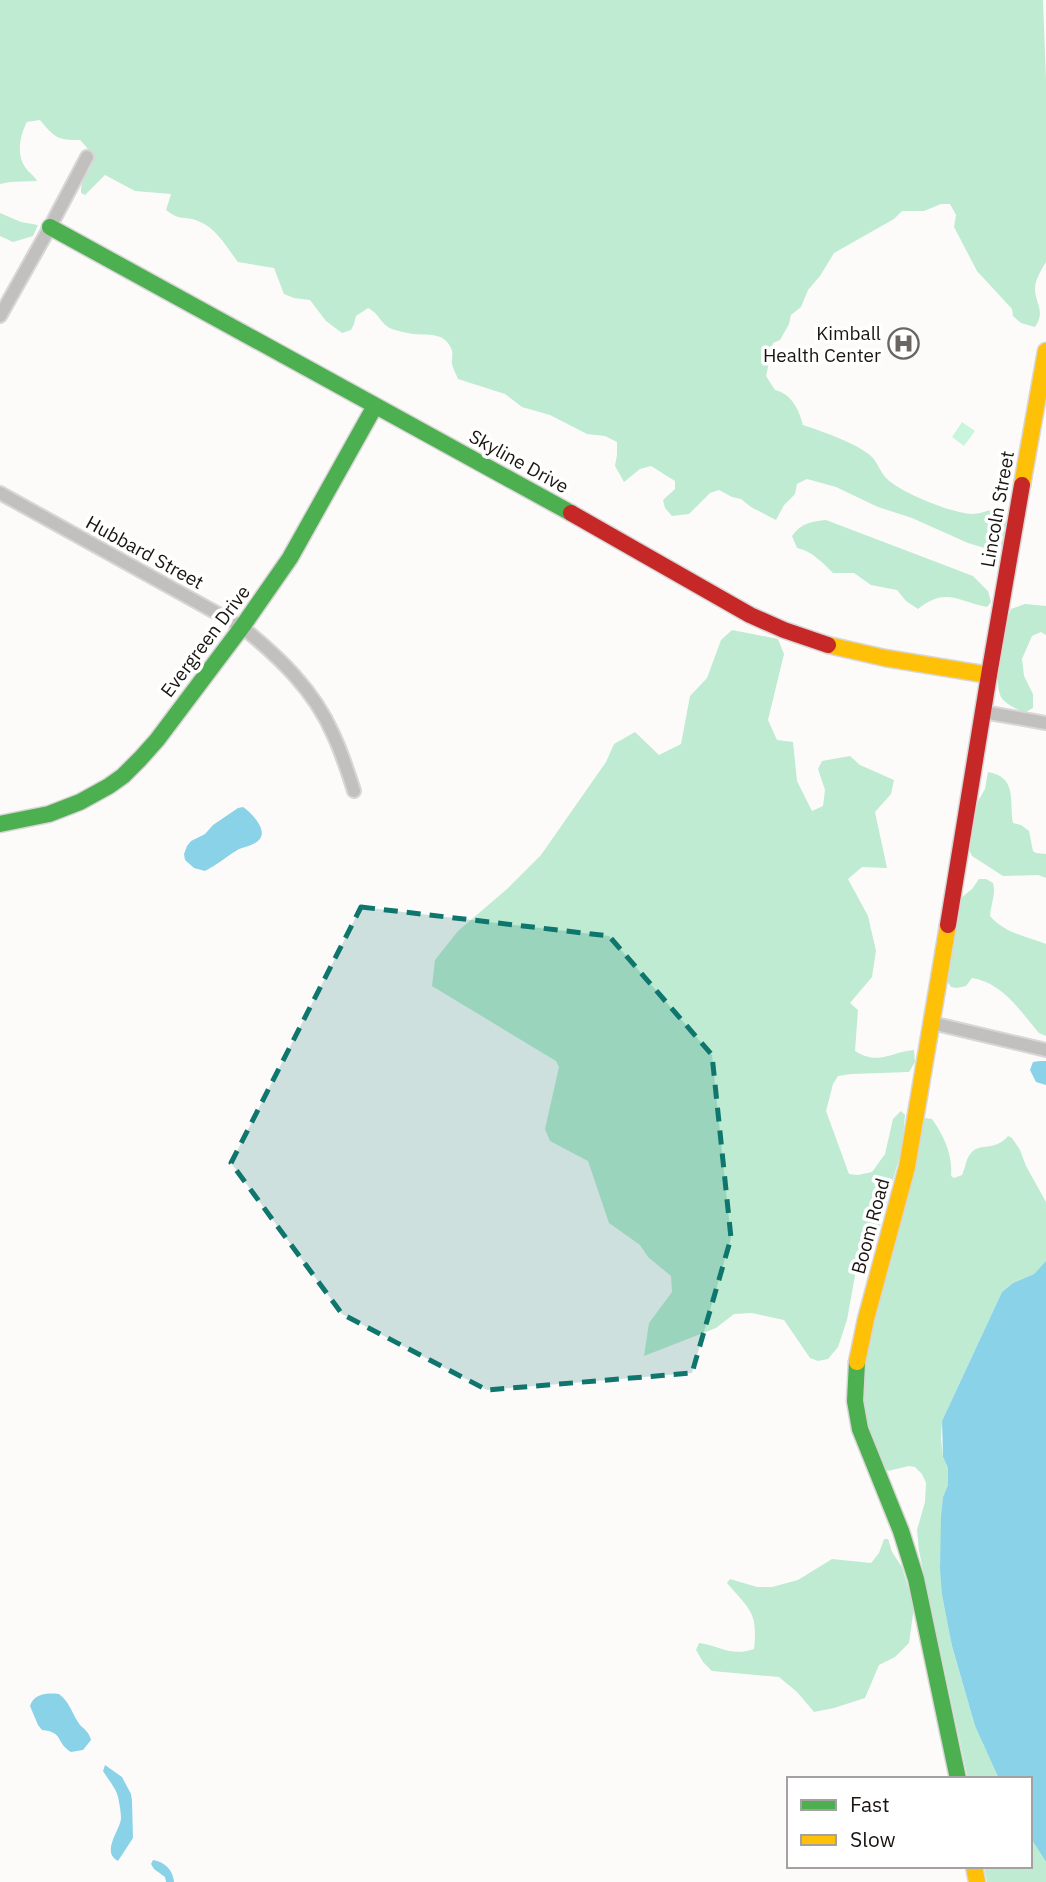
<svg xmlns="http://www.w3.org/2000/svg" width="1046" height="1882" viewBox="0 0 1046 1882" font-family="'IBM Plex Sans',sans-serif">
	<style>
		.green { fill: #c9f5dc }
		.forest { fill: #beebd1 }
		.water { fill: #8ad2e8 }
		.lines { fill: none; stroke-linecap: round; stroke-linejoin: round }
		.street-casing { stroke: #d8d6d6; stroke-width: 16 }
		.fast-casing { stroke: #d8d6d6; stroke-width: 19 }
		.slow-casing { stroke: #d8d6d6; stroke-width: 19 }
		.jam-casing { stroke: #d8d6d6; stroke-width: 19 }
		.street { stroke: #c2c0be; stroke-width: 12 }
		.fast { stroke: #4caf50; stroke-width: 16 }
		.slow { stroke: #ffc107; stroke-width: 16 }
		.jam { stroke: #c62828; stroke-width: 16 }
		.marked { fill: #0f766e; fill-opacity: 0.2; stroke: #0f766e; stroke-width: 5; stroke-dasharray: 14 9; stroke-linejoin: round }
		.labels { text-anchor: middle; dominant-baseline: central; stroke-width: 7; stroke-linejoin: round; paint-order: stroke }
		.poi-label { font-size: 19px; fill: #1b1512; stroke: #fff; text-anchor: end }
		.street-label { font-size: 19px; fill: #1b1512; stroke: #fff }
	</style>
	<rect width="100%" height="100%" fill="#fdfbfa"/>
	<!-- green -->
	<path class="green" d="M962,422L975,431L964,446L952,437Z"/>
	<!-- forest -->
	<path class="forest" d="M0,0H1043L1046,80V262C1041,270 1035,280 1035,289C1035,303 1046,311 1035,327L1021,323L1013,316L1012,309L977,271L954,227L956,215L950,204H941L924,211H902L894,219L834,253L820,276L808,290L801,307L791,315L789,324L780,340L773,343L766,376L775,390C792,394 799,410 803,425C821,431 859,444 872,457C878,463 880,472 887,479C902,493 951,513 972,514C980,514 989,510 998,508C1011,520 1007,535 1000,550H991L968,543L912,518L878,507L836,487L807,479L797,484L795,494L784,505L776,520L751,507L741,499L732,497L719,490L710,493L689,514L672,516L665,508L663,500L675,489V481L651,466L640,469L624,482L615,466L617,455V442L605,436L587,434L550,415L522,407L505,394L458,379C456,374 453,369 452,364C451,358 454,354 451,348C443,331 428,336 413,334C407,333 398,331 392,329C381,325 379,313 368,308L356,316L354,324L351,330L342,333L326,321L310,300L294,298L284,294L274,268L238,262C226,247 217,228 198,221C183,215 182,222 166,210L171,194L135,191L105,175L85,195L81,193C80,169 107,167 80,140C57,140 55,138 40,120L27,122C20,135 16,154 25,167C29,173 34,175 37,181L10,182L0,184Z
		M0,213L21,222L38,225L33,236L13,242L0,236Z
		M826,520L973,576L988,591L991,602L987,607C957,601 946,587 918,609L906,601L897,590L871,585L854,573H833C823,563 812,551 797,548L792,536C802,523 809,522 826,520Z
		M1025,604L1046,606V635L1041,632L1032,636L1022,659L1024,676L1033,694V708L1024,713C1016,708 1006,705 1001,697C992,679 1004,628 1011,609Z
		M732,630L778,639L784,654L768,720L777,740L793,742L797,781L812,811L823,806L825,790L818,769L822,761L850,756L860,765L894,780L891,794L875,812L887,868L862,867L848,879L868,916L876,951L872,977L850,1003L858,1010L855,1051C879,1066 890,1052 914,1050L915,1062L909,1072L851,1074L838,1076L833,1084L826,1111L849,1174L858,1175L872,1172L885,1154L893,1119L901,1111L905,1115L902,1148L877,1237L866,1251L856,1270L847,1320L838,1347L828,1359L818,1361L810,1358L784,1320L752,1313L734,1314L716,1328L644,1356L649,1323L672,1292L671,1276L648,1257L640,1245L609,1223L588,1161L550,1141L545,1129L559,1067L556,1061L432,986L435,960L458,931L507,889L541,855L606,762L614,744L635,732L659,755L681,744L690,696L707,678L721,640Z
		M988,772C1018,777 1009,802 1013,823L1021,825L1029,831L1033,851L1036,853L1046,854V878L1038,875L1003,876L972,856L967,845L978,801L985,789Z
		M979,879H986L993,883C996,894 991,904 990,916C1006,934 1024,935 1046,944V1036L1039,1033C1021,1012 1002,982 972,978L966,986L957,988L951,987L947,981L961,898L972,889Z
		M926,1118L932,1119C944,1136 953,1155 951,1176L954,1178L962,1175C965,1169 966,1158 971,1153C980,1142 995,1152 1008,1136L1012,1138L1020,1150L1026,1166L1046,1202V1261L1034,1274L1013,1283L1002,1292L942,1421L941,1439L943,1457L948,1468V1485L943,1497L940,1569L952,1646L975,1726L999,1779H968L919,1551L917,1530L925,1502L926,1483L922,1474L915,1467L909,1466L888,1471L880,1464L862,1403L864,1374L867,1350L890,1263L917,1141L922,1121Z
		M884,1539H888L892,1552L902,1567L914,1607L909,1643L895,1657L879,1665L865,1698L834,1708L814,1712L797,1692L779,1677L712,1671L703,1662L696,1650L699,1643C721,1646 730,1657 754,1649C758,1612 750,1610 727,1583L730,1579L757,1587H772L798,1580L832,1559L871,1563L879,1553Z
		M1030,1837L1046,1862V1882H987L984,1866H1030Z"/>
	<!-- water -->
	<path class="water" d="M243,807C253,814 272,834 255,843C250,846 244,847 239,849C227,856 217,865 205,871L194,868L185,860L184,854L187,846L191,841L205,834L213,825L238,808Z
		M1040,1061H1046V1085L1036,1082L1030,1070L1033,1062Z
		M1046,1261V1862L1030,1837V1779H999L975,1726L952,1646L942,1594L940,1569L941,1517L943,1497L948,1485V1468L943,1457L942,1421L1002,1292L1013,1283L1034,1274Z
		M59,1694C70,1702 72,1714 80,1725C85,1730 89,1732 91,1740L83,1750L71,1752C55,1742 64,1732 42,1730L38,1725L30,1706C34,1693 48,1693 59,1694Z
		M105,1765L122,1777L131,1794L132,1801L133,1838L118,1861C101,1852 119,1832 121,1819C121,1814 120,1807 119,1802C118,1790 109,1781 103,1771Z
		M153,1860C165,1862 173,1870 174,1882H166L165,1877L154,1869L151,1864Z"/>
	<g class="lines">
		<defs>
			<path id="street" d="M0,316L50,227L87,157
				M0,493L242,627C279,657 314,690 333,734C342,753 348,772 354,791
				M984,712L1046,723
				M932,1023L1046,1050"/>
			<path id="fast" d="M50,227L571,513
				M0,824L49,814L80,802L109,786L123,776L140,759L157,740L242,627L290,558L375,406
				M857,1362L855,1401L860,1429L901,1531L916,1579L958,1779"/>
			<path id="slow" d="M1022,485L1046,351
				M828,645L885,658L989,675
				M857,1362L866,1319L907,1167L948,925
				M974,1866L977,1882"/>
			<path id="jam" d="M571,513L750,615L784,630L828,645
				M948,925L989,675L1022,485"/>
		</defs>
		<!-- street casing -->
		<use href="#street" class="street-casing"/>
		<!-- fast casing -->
		<use href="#fast" class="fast-casing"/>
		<!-- slow casing -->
		<use href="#slow" class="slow-casing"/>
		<!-- jam casing -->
		<use href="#jam" class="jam-casing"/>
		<!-- street -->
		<use href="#street" class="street"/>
		<!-- fast -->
		<use href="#fast" class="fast"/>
		<!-- slow -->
		<use href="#slow" class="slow"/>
		<!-- jam -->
		<use href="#jam" class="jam"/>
	</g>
	<!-- marked area -->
	<path class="marked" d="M361,907L609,936L712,1055L731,1238L692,1373L487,1390L342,1314L231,1163Z"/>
	<!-- icons -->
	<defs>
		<symbol id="hospital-ring" viewBox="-11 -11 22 22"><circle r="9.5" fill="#fff" stroke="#6a6663" stroke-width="1.5"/><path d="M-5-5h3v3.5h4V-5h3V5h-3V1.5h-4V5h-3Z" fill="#6a6663"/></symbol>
	</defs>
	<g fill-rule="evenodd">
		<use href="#hospital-ring" x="886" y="326" width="35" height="35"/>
	</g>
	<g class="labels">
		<!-- poi labels -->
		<g class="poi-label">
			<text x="881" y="333">Kimball<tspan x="881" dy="22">Health Center</tspan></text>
		</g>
		<!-- street labels -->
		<g class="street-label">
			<text transform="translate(519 461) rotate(29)">Skyline Drive</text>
			<text transform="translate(997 509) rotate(-80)">Lincoln Street</text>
			<text transform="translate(145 552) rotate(29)">Hubbard Street</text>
			<text transform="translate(205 641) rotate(-53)">Evergreen Drive</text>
			<text transform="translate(870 1226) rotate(-75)">Boom Road</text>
		</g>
	</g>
	<!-- legend -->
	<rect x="787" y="1777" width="245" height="91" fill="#ffffff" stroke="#a4a1a0" stroke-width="2"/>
	<rect x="801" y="1800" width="35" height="10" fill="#4caf50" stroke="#a4a1a0" stroke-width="2"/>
	<text x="850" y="1812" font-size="21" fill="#1b1512">Fast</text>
	<rect x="801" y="1835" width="35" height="10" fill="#ffc107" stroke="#a4a1a0" stroke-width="2"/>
	<text x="850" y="1847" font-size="21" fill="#1b1512">Slow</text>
</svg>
